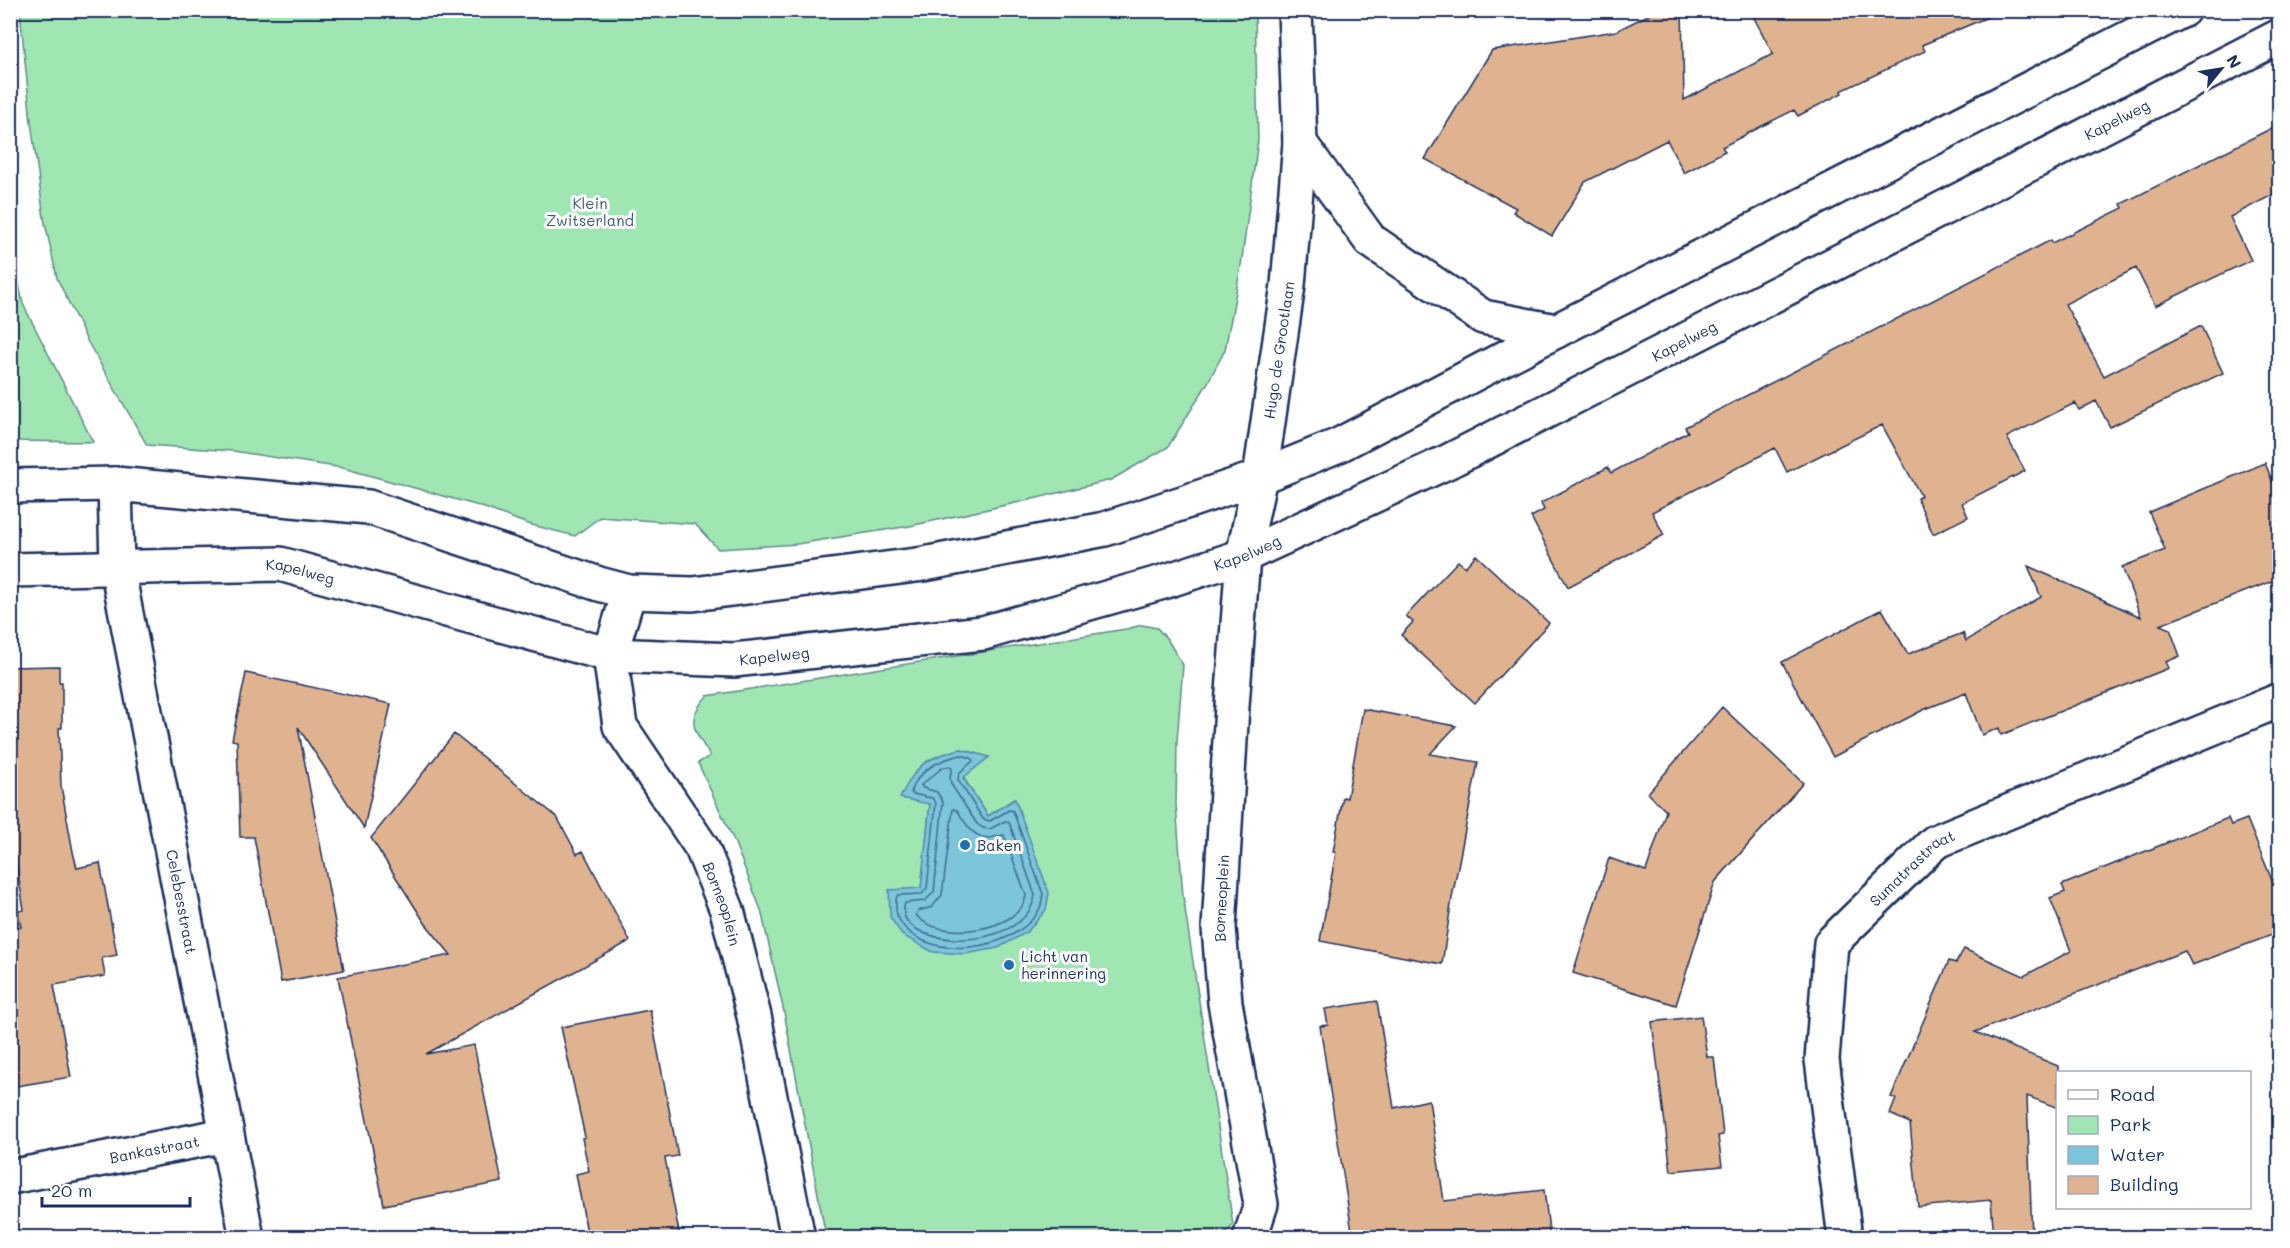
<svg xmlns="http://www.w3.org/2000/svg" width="2290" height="1248" viewBox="0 0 2290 1248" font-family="Mali,sans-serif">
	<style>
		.green { fill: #a0e6b3; stroke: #5e8a88; stroke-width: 1.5; fill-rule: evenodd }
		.water { fill: #7bc5db; stroke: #5589a9; stroke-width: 1.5 }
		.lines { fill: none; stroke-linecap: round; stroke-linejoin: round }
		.shore { stroke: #416b90; stroke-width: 1.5 }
		.building { fill: #e0b390; stroke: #1b2f5e; stroke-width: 1.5 }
		.minor-casing { stroke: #1b2f5e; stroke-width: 38 }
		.minor { stroke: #fff; stroke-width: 33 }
		.poi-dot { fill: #1f6fb2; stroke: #fff; stroke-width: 2 }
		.labels { text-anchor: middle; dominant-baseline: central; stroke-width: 6; stroke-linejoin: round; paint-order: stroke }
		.street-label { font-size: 15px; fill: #1b2f5e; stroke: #fff }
		.park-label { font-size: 15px; fill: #3c5d73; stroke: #fff }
		.poi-label { font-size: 15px; fill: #1b2f5e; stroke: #fff; text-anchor: start }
	</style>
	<rect width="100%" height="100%" fill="#fff"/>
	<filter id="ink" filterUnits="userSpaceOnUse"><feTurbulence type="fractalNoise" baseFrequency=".0167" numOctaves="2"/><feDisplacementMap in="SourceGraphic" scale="12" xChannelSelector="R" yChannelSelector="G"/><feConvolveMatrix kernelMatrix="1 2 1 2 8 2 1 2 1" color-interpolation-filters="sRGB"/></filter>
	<g filter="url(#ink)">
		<!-- green -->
		<path class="green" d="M20,11H1255L1258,140L1241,266L1225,350L1206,386L1168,447L1111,480L1029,500L910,526L797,544L718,549L695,524L600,517L575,536L528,524L479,506L343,468L233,451L147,445L86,339L57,278L44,218L31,122Z
			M11,245L23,304L93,442L11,441Z
			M1142,625L1157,628L1167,639L1183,665L1177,741L1176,804L1183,896L1233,1225L1223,1237H826L784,1012L761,910L734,841L698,763L710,756C695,730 684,721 707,696L1126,629ZM961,749L989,757L963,777L988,816L1014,799L902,935L889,890L921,889L930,803L901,798C916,764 925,758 961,749Z"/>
		<!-- water -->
		<path class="water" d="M961,749L989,757L963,778L988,816L1015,799L1049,893L1046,910L1027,932L998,948L965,954L933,952L902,935L890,917L889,890L921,888L930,804L900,798C916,765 925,758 961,749Z"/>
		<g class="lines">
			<!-- shore -->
			<path class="shore" d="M961,755L971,758L973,761L959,773L958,780L983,819L990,821L1009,810L1013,811L1043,894C1042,898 1042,904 1040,908C1019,952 920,965 898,917C895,912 896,904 896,899L898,895L922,894L927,888L936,803L932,798L912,794L911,790C920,769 939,760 961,755Z
				M950,766L952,769L950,777L951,784L977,824L983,828L990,829L1005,821L1009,822L1035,895C1026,956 889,949 905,903L925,901L934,892L943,802L937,792L923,788L921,785L942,768Z
				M953,809L957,810C965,822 972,838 989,838C995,837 999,835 1004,835L1026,895C1023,931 938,943 916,915L918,911L932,907L942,895Z"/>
		</g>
		<!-- building -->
		<path class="building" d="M1658,10H1682L1684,100L1773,54L1750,10L2002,11L1922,45L1925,51L1841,91L1842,93L1798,116L1794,110L1762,126L1722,147L1725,151L1684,173L1667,140L1585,182L1552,236L1513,212L1516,208L1425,159L1492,50L1616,31Z
			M2280,124V191L2230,217L2251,260L2155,306L2136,268L2065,304L2104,376L2201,326L2223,373L2110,427L2096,401L2079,410L2075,403L2007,437L2025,471L1962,503L1968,517L1933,534L1917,498L1921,496L1882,425L1787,472L1775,448L1652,512L1664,535L1568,587L1531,517L1544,510L1541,503L1608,467L1611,473L1688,432L1685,427L2051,240L2052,243L2123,208L2121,204Z
			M2265,463L2280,500V578L2160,625L2170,629L2180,656L2166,662L2169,668L2001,735L1999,728L1982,735L1966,693L1923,710L1833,757L1782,662L1882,609L1908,654L1963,633L1966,641L2041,597L2028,566L2141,617L2122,567L2165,550L2149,512Z
			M1476,555L1549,623L1475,703L1401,635L1413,622L1406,616L1458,561L1465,567Z
			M59,666V682H62V728H59L61,786L73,852L77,868L100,863L117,955L102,958L105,976L54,985L71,1077L10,1087V928L21,927L18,911L24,910L10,825V667Z
			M246,673L391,704L364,828L298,727L344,970L281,982L254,837H240L237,741L232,740Z
			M1722,707L1803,783L1715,882L1676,1005L1573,973L1609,858L1646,871L1666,811L1648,793Z
			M1363,709L1456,726L1430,754L1478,762L1452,898L1442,964L1320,941L1336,852H1333L1343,797L1347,798Z
			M454,734L557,817L577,854L583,851L630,941L426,1054L474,1045L502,1182L384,1205L338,977L451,955L425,923L371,838Z
			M2228,818L2231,825L2247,819L2280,900V932L2192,965L2185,951L1975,1032L2058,1066V1108L2027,1096L2032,1238H1994L1991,1200L1918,1207L1910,1123L1890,1114L1896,1099L1891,1097L1949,961L1956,963L1964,949L2024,976L2071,951L2050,898L2065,892L2062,885Z
			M1377,1001L1394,1108L1429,1100L1444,1201L1544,1190L1550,1238H1353L1320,1026L1328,1025L1325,1009Z
			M650,1010L678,1156L665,1158L680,1238H588L576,1174L589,1171L582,1138L585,1137L561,1027Z
			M1701,1016L1707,1057H1714L1723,1135L1718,1136L1722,1166L1671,1171L1652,1022Z"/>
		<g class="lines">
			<defs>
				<g id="minor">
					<path d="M1300,143L1370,240L1483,317L1556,331"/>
					<path id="s1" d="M115,484L117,567L247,1238"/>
					<path d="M10,486L115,484L368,507L599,584L629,592L693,594L924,564L1105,529L1260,477L1339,445L1556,331L2183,10"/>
					<path id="s2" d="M10,570L280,564L610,655L734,660L983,633L1163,582L1243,556L1449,461L2280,36"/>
					<path id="s3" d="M629,592L610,655L620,726L702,848L727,910L754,1016L798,1238"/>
					<path id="s4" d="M10,1177L226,1135"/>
					<path id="s5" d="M1250,1238L1261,1204L1225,1003L1219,928L1232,706L1243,556L1260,477L1288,285L1300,143L1295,10"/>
					<path id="s6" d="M1845,1238L1822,1060L1831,943L1935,842L2280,700"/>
				</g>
			</defs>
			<!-- minor casing -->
			<use href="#minor" class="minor-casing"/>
			<!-- minor -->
			<use href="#minor" class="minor"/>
		</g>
	</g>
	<!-- markers -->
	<g class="poi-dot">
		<circle cx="965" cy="845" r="6"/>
		<circle cx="1009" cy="965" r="6"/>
	</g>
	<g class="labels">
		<!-- street labels -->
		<g class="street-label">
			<text stroke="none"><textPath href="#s2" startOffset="2235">Kapelweg</textPath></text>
			<text stroke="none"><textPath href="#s2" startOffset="1749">Kapelweg</textPath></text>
			<text stroke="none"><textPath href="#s5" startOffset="897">Hugo de Grootlaan</textPath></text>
			<text stroke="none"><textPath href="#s2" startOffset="1263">Kapelweg</textPath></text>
			<text stroke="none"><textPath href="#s2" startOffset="291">Kapelweg</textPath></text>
			<text stroke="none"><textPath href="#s2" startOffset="777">Kapelweg</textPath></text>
			<text stroke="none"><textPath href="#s6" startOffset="408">Sumatrastraat</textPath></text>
			<text stroke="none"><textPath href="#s5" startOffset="345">Borneoplein</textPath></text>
			<text stroke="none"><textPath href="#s1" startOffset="424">Celebesstraat</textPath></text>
			<text stroke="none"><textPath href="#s3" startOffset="344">Borneoplein</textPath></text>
			<text stroke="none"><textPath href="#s4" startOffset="147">Bankastraat</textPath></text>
		</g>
		<!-- park labels -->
		<g class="park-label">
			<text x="590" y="203">Klein<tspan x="590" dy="17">Zwitserland</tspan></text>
		</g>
		<!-- poi labels -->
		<g class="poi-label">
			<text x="977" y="845">Baken</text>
			<text x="1021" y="956">Licht van<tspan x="1021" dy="17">herinnering</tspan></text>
		</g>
	</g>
	<!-- margin -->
	<rect width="2290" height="1248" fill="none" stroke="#fff" stroke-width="36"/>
	<rect x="18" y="18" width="2254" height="1212" fill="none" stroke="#1b2f5e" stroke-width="2" filter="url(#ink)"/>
	<!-- legend -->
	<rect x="2056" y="1071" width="195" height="138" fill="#ffffff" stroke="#a4acbf" stroke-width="1.5"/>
	<rect x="2068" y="1090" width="30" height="9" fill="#ffffff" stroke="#a4acbf" stroke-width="1.5"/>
	<text x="2110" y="1101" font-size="18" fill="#1b2f5e">Road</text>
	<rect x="2068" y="1116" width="30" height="18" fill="#a0e6b3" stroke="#a4acbf" stroke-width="1.5"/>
	<text x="2110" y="1131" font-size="18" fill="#1b2f5e">Park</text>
	<rect x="2068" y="1146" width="30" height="18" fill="#7bc5db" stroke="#a4acbf" stroke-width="1.5"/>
	<text x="2110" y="1161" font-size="18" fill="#1b2f5e">Water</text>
	<rect x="2068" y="1176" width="30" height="18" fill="#e0b390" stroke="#a4acbf" stroke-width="1.5"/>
	<text x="2110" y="1191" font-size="18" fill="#1b2f5e">Building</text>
	<!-- north arrow -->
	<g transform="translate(2221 69) rotate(60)" stroke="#ffffff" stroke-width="4.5" paint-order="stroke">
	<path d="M0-4.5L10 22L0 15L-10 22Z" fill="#1b2f5e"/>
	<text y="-9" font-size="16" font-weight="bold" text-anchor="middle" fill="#1b2f5e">N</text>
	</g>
	<!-- scale -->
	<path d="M42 1197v9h148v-9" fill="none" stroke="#1b2f5e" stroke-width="3"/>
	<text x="51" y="1197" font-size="18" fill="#1b2f5e" stroke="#ffffff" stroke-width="4.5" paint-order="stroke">20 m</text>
</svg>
